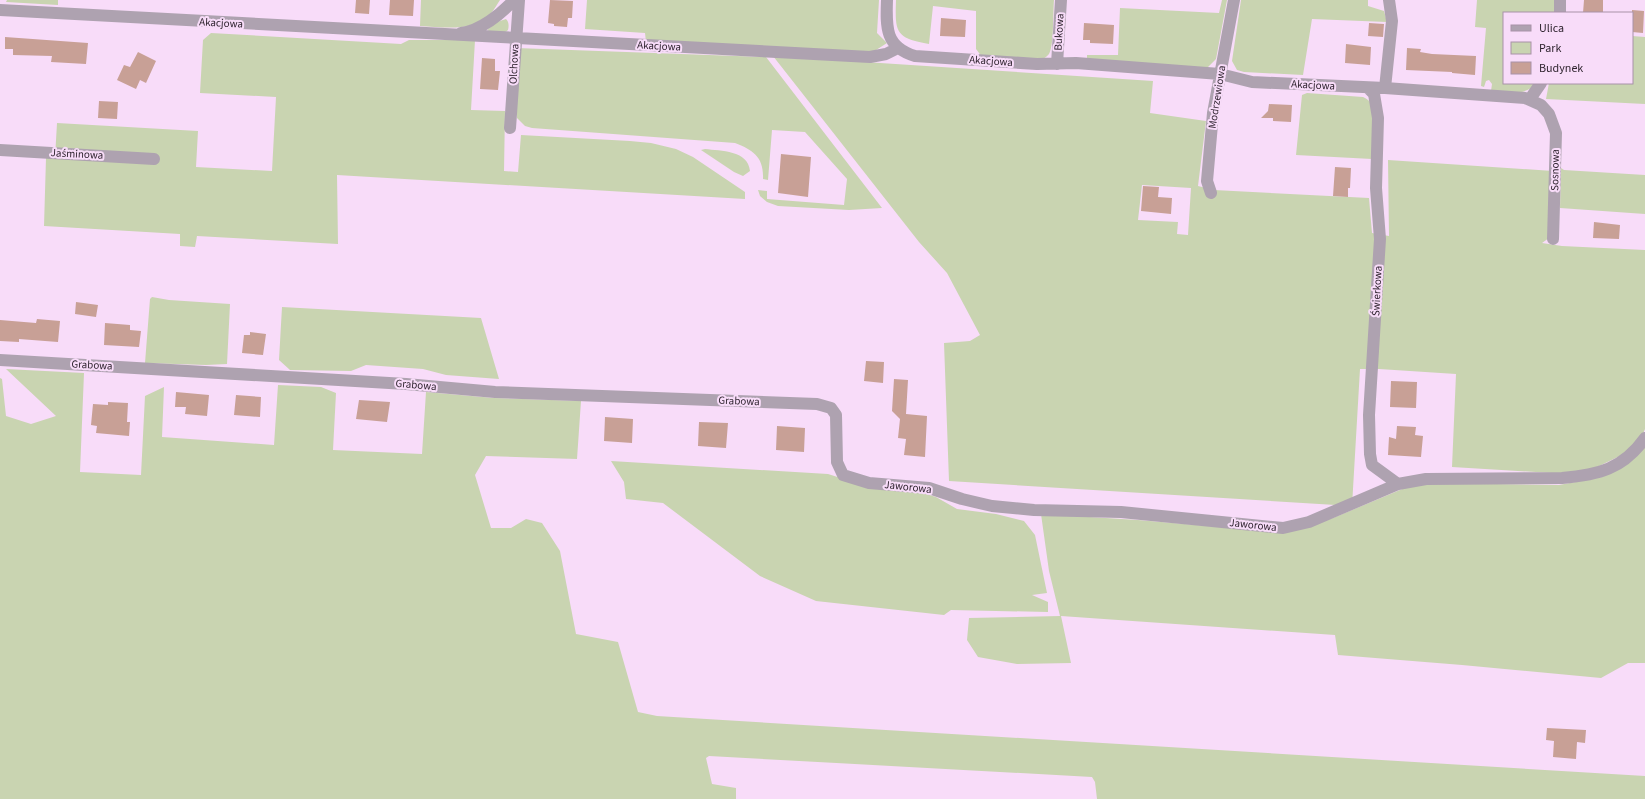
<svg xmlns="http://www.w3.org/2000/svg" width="1645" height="799" viewBox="0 0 1645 799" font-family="'Source Sans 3',sans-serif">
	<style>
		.green { fill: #c9d4b1; fill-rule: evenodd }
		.building { fill: #c8a096 }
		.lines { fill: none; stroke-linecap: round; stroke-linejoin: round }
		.minor { stroke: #aea2b0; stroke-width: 12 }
		.labels { text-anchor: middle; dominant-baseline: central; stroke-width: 4; stroke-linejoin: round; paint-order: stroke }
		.street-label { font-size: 11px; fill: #2f242f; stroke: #f8dcf9 }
	</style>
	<rect width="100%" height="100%" fill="#f8dcf9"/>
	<!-- green -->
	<path class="green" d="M7,0H58V5L6,2Z
		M421,0H500C497,4 495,9 491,13C473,33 443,27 420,26Z
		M587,0H879L877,33L887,43L873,52L646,42L645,33L585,29Z
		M896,0H1054C1053,10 1054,47 1049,54C1046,58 1042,59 1038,60L982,57L976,49V11L933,6L929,44C895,38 895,32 896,0Z
		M1222,0H1227L1216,59L1207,68L1087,59V55H1118L1120,8L1219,13Z
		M1241,0H1368V6L1384,11L1387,22L1312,19L1303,75L1244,72L1237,70L1232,61Z
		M1477,0H1557V13H1504V83H1537C1524,97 1509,92 1491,91L1492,84L1489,80L1486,81L1484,87L1481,86L1486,28L1475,27Z
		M506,19C509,22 509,26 508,30C503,35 493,33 487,30L497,22Z
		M211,33L401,44L409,40H475L471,110L505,111L504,171L518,172L521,135L630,141L651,143L676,149L693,157L745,192V199L337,175L338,244L197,236L195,247L180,246V234L44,226L46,158H55L57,123L198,131L196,167L272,171L276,97L200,93L203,40Z
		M1632,36L1645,37V104L1546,99L1549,83H1632Z
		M516,48L766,57L882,208L849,210L778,206L767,202L760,196L758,190L767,191V199L844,205L847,179L805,132L772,130L768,180L763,179C764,157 753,150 735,143L532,128L525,126L517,118Z
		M773,56L1153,81L1150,113L1206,121L1198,186L1214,190L1369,198L1372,233L1389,236L1388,160L1553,171L1549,238L1542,243L1562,246L1645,250V429L1643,434L1628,452L1595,468L1568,474L1452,467L1456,374L1379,369H1360L1352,506L949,481L944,343L970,341L980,335L947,273L919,242ZM1142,185L1191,188L1188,235L1177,234L1178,222L1138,220Z
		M1307,93L1363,97C1367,99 1371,101 1372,106C1376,120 1372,144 1372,159L1296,155L1302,95Z
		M705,149C721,151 748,150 750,171L743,176L734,172L701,150Z
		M1561,168L1564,170L1645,175V214L1560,208Z
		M152,297L169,300L230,304L227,364L206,365L145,363L150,299Z
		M282,307L481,318L499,379L446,375L423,369L366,365L351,371L290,370L279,360Z
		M6,369L84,373L80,472L141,475L145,396L164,387L162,437L274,445L278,385L321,387L336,393L333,450L422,454L426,392L494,398L581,401L577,459L486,456L475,475L491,528H511L526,519L542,523L560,551L576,634L618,642L638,712L657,716L1645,776V799H1097L1095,782L1092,777L709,756L706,758L712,784L736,788V799H0V378L2,379L6,416L31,424L56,416Z
		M1645,445V663H1628L1601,678L1462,665L1338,655L1335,635L1061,616L1071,663L1017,664L978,657L967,640L969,618L1060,616L1049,571L1041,514L1138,520L1277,532L1333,518L1407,487L1436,483L1559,485L1602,477Z
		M611,461L828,474L847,480L920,492L936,497L957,509L996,514L1024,521L1035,535L1047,593L1032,595L1048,602V612L951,610L944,615L816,601L760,576L663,503L626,499L624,482Z"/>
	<!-- building -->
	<path class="building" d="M356,0H370L369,14L355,13Z
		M390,0H414L413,16L389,15Z
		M550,0L573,1L572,18H568L567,27L554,26V24L548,23Z
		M1584,0H1603V13H1583Z
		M1632,10L1644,11L1643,33L1632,32Z
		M941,18L966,20L965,37L940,36Z
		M1084,23L1114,25L1113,44L1090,43V40H1083Z
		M1369,23L1384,24L1383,37L1368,36Z
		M5,37L88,43L86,64L51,62L52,56L13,55V49H5Z
		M1346,44L1371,47L1370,65L1345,63Z
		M1407,48L1421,49L1420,52L1432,54L1476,56L1475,75L1452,73V72L1406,70Z
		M138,52L156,61L146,83L140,80L136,89L117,80L124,65L130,67Z
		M482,58L495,59V71H500L498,90L480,89Z
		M99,101L118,102L117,119L98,118Z
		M1269,104L1292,105L1291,122L1273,121V118H1261L1268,111Z
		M781,154L811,157L808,197L778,193Z
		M1335,167L1351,168L1350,188H1348V197L1333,196Z
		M1143,186L1159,187L1158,197L1172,198L1171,214L1141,211Z
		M1594,222L1620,225L1619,239L1593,238Z
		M76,302L98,305L96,317L75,314Z
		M37,319L60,321L58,342L19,339V342L0,341V320L36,323Z
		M105,323L130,325V330L141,331L139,347L104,345Z
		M250,332L266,334L263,355L242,353L244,335H250Z
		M866,361L884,362L883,383L864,381Z
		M894,379L908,380L906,414L927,416L925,457L904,455L906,439L898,438L900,419L892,411Z
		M1391,381L1417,382L1416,408L1390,407Z
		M176,392L209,395L207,416L185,414L186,407H175Z
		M236,395L261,397L260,417L234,415Z
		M359,400L390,402L387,422L356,419Z
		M108,402L128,403L127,422H130L129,436L96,433L97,426L91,425L93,404L108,405Z
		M605,417L633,419L632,443L604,441Z
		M699,422L728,423L726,448L698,446Z
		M777,426L805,428L804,452L776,450Z
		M1397,426L1416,427L1415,435L1423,436L1421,457L1388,455L1389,437L1396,439Z
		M1547,728L1586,730L1585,743L1577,742L1576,759L1553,757L1554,741L1546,740Z"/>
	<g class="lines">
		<!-- minor -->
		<path class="minor" d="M887,0C886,27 885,47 915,56L1037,64L1076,63L1220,74L1252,82L1385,88L1525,98L1541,105L1549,114L1556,133L1553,239
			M1560,0V13
			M0,10L870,57L886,54L898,48
			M461,33C480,31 501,14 514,0
			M1057,64L1061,0
			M1368,88L1374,94L1378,118L1376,188L1380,239L1369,415L1370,454L1372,465L1398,484
			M1385,88L1392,21L1389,0
			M1530,99L1541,83
			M510,128L519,0
			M0,150L154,159
			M1211,193L1207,181L1213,113L1234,0
			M0,360L406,384L495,392L817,404L831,408L836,415L837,462L843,475L869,483L929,488L962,499L992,506L1034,510L1121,512L1283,528L1309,522L1398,484L1426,479L1562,478C1598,475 1623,469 1645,438"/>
	</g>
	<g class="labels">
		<!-- street labels -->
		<g class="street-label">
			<text transform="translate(221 23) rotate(3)">Akacjowa</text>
			<text transform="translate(1059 32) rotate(-87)">Bukowa</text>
			<text transform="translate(659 46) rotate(3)">Akacjowa</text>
			<text transform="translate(991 61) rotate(4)">Akacjowa</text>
			<text transform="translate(514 64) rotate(-87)">Olchowa</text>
			<text transform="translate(1313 85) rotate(3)">Akacjowa</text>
			<text transform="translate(1217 97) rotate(-81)">Modrzewiowa</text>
			<text transform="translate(77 154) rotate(3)">Jaśminowa</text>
			<text transform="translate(1555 170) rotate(-89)">Sosnowa</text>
			<text transform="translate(1377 291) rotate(-87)">Świerkowa</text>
			<text transform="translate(92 365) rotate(3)">Grabowa</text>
			<text transform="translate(416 385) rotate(5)">Grabowa</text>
			<text transform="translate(739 401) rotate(2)">Grabowa</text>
			<text transform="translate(908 487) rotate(6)">Jaworowa</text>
			<text transform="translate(1253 525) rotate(6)">Jaworowa</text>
		</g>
	</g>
	<!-- legend -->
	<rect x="1503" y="12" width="130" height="72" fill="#f8dcf9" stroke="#a892a8"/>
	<rect x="1511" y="25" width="20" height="6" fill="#aea2b0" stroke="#a892a8"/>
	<text x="1539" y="32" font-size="12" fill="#2f242f">Ulica</text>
	<rect x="1511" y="42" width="20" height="12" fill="#c9d4b1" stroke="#a892a8"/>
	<text x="1539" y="52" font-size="12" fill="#2f242f">Park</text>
	<rect x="1511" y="62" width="20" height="12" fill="#c8a096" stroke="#a892a8"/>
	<text x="1539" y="72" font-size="12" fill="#2f242f">Budynek</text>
</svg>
